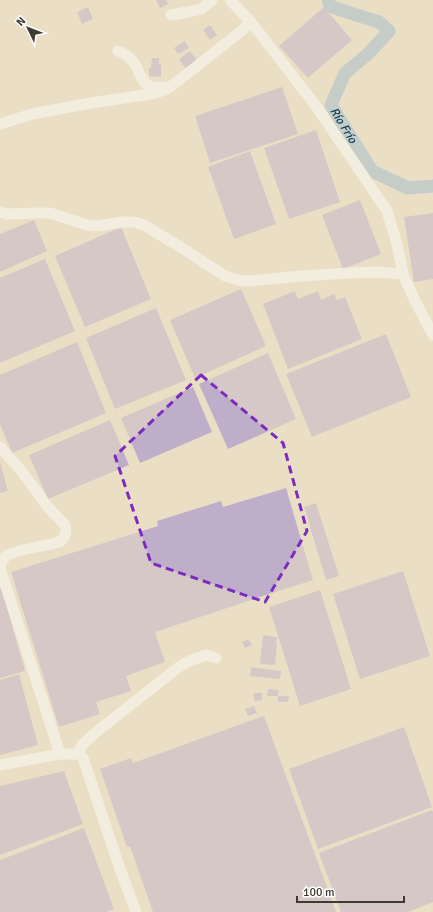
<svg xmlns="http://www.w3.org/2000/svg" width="433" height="912" viewBox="0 0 433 912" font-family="Signika,sans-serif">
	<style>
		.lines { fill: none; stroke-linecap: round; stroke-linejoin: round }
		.river { stroke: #9bb8cc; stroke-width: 13 }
		.building { fill: #beaeca }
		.minor { stroke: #fff; stroke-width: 11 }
		.marked { fill: none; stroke: #7b2cbf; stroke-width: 3; stroke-dasharray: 8 5; stroke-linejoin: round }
		.labels { text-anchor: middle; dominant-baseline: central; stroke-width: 3; stroke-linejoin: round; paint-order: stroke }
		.water-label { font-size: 12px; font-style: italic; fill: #0a405d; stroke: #fff }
	</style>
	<rect width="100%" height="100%" fill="#eadfc4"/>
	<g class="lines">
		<!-- river -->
		<path class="river" id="s1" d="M328,0L330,6L347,12L379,22L389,31L368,54L345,73L331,105L372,171L408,188L433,186"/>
	</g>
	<!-- building -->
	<path class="building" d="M156,0H166L168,4L160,8Z
		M88,7L93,19L82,24L77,12Z
		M324,7L352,40L308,78L279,46Z
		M210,25L217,35L210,40L203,30Z
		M185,41L189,48L178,54L174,48Z
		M190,51L198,61L186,69L179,59Z
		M152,58H159V64H161V77L149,76V68H151Z
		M282,87L298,134L210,163L195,116Z
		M316,130L340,202L289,219L264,148Z
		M250,151L276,224L234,239L208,167Z
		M360,200L381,254L343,269L322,215Z
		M433,213V279L414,282L404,217Z
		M34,220L47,251L0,272V234Z
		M121,227L151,299L85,327L55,256Z
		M45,259L75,331L0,363V278Z
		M241,289L266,346L195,378L170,320Z
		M295,291L298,299L318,291L321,300L334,294L337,300L345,297L362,339L288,369L263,304Z
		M156,308L186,380L115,409L86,338Z
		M386,334L411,397L312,437L286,374Z
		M77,342L106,413L12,453L0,424V375Z
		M268,353L296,419L228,449L199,384Z
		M193,387L212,432L140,463L121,418Z
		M110,420L129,465L48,499L29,455Z
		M0,462L8,491L0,493Z
		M286,488L313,580L251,600L155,632L165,662L126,676L131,691L96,702L100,714L59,727L11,572L158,526L157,521L221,501L223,507Z
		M316,503L339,576L326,580L304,507Z
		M403,571L430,656L360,679L333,594Z
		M0,587L4,597L25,671L0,678Z
		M320,590L351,689L300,706L269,607Z
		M263,635L277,637L276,644H277L275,665L260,664Z
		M248,639L252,645L245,648L242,642Z
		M251,667L281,671L280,679L250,676Z
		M19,674L38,745L0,755V680Z
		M268,689L279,690L278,696H267Z
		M254,693H262V700L254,701Z
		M278,696H289L288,702H278Z
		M254,706L257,713L248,716L245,709Z
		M264,716L336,912H153L130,846L127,847L100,769L131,758L133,763Z
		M404,727L432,807L318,849L289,769Z
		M64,771L83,824L0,855V786Z
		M432,810L433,812V902L408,912H341L319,853Z
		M84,828L114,909L106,912H0V860Z"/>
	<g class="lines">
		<!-- minor -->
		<path class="minor" d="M230,0L251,22L316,106L387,211L397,244L403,274L415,301L433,335
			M171,15L193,11L201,9L212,0
			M118,51C123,53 127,55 131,59C143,72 139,91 163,87
			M0,124L32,114L91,103L151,94L162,91L170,87L192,70L202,62L239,33L251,22
			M0,212L6,214L40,213H50L87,225L98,226L122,222H134L144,225L182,248L225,276L238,280L248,281L301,276L350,273L376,272L403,274
			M0,447L20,469L47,506L65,525L66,531L65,536L61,541L57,543C46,545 13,550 5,557C2,560 0,563 0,568L60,754
			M78,754L82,745L95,733L180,666L192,660L206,655L216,658
			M0,765L60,754H78L83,758L120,869L136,912"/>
	</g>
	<!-- marked area -->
	<path d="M0 0H433V912H0ZM201,375L283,443L307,531L265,602L151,563L115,456Z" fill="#eadfc4" fill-opacity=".55" fill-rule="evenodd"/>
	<path class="marked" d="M201,375L283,443L307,531L265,602L151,563L115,456Z"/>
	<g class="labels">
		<!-- water labels -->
		<g class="water-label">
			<text stroke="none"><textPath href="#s1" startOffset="191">Río Frío</textPath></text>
		</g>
	</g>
	<!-- north arrow -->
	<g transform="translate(28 28) rotate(313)" stroke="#ffffff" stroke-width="3" paint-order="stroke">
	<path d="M0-3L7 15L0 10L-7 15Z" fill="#3f3b30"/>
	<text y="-6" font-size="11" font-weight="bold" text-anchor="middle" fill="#3f3b30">N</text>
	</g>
	<!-- scale -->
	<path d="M297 896v6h107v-6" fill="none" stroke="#3f3b30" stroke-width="2"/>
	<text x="303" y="896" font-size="12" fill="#3f3b30" stroke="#ffffff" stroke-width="3" paint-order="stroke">100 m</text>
</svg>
